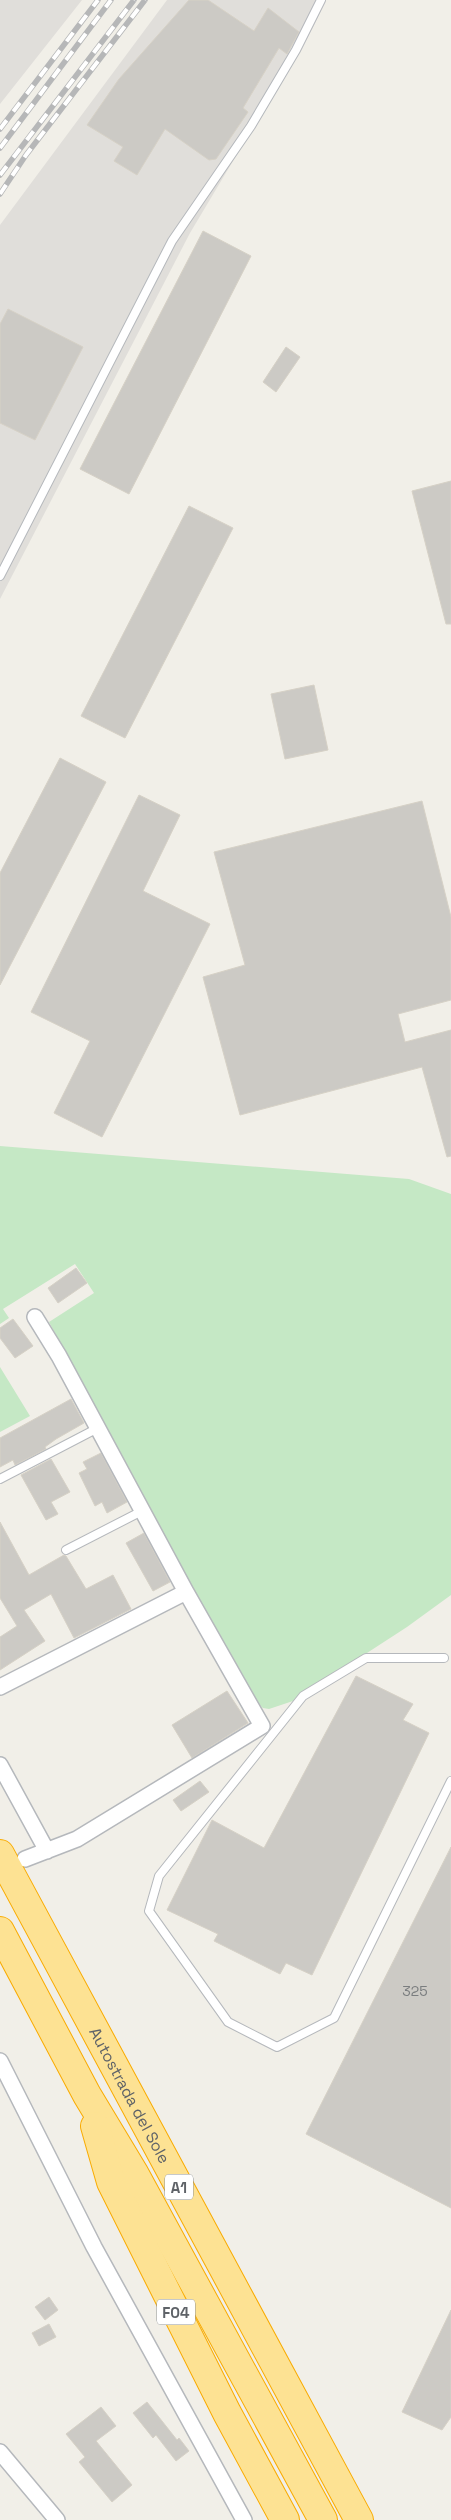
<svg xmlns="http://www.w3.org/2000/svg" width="451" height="2520" viewBox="0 0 451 2520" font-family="'Space Grotesk',sans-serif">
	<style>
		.industrial { fill: #e0deda }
		.green { fill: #c5e8c5 }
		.building { fill: #cccac5; stroke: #d6d1c6 }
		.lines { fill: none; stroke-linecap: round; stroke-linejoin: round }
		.service-casing { stroke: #b5b8bc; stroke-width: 10 }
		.minor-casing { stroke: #b5b8bc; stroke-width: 18 }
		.motorway-casing { stroke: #f9ab00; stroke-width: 30 }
		.service { stroke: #fff; stroke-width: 8 }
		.minor { stroke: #fff; stroke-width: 15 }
		.motorway { stroke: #fde293; stroke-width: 28 }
		.rail-casing { stroke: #b6b7b8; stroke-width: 5.5 }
		.rail { stroke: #fff; stroke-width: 4; stroke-dasharray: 11; stroke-linecap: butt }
		.labels { text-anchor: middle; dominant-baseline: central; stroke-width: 4.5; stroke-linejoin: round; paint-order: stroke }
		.number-label { font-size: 14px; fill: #7a7d7f }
		.shield { fill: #fff; stroke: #8f9295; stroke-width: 1 }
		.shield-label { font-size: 15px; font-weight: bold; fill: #5f6368 }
		.street-label { font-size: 16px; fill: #5f6368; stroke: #fff }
	</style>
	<rect width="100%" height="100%" fill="#f1efe8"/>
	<!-- industrial -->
	<path class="industrial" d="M0,0H82L0,104Z
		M167,0H326L313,27L190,233L0,599V225Z"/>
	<!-- green -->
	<path class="green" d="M0,1146L409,1179L451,1194V1595L407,1627L293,1701L269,1709L263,1708L253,1700L49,1322L94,1293L75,1264L3,1309L9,1318L0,1324Z
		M0,1367L30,1416L0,1432Z"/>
	<!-- building -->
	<path class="building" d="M189,0H208L254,31L268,8L299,32L287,54L279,48L243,108L248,112L216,159L209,160L165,129L137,175L114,161L123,147L87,125L119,79Z
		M203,231L251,256L129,494L80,469Z
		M8,309L83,347L35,440L0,423V324Z
		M286,347L300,357L276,392L263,382Z
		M451,481V624H446L412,491Z
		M189,506L233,528L125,738L81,716Z
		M314,685L328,750L285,759L271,694Z
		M60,758L106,782L0,985V873Z
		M139,795L180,815L143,891L210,924L102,1137L54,1113L90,1041L31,1012Z
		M422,801L451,917V1000L398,1014L405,1042L451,1030V1156L447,1157L422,1067L240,1115L203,977L245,965L214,852Z
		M76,1268L87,1283L58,1303L48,1288Z
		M13,1319L33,1346L15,1358L0,1338V1328Z
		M71,1399L84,1423L56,1439L45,1447L46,1449L15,1465L13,1460L0,1467V1438Z
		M101,1453L127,1502L107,1513L102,1502L95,1506L79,1473L87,1469L83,1462Z
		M51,1459L70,1492L51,1502L58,1514L46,1520L21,1475Z
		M0,1522L29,1575L64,1555L66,1556L86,1589L113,1575L131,1609L74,1638L51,1594L24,1610L45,1641L0,1670V1637L17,1626L0,1598Z
		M144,1533L170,1582L153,1591L126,1543Z
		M356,1676L413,1704L403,1720L429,1733L312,1975L286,1963L280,1974L214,1941L218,1934L167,1910L212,1820L264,1848Z
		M227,1691L248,1723L192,1758L172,1725Z
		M200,1781L209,1792L181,1811L173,1800Z
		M451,1847V2208L306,2134Z
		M49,2297L58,2310L45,2320L35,2307Z
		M451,2310V2417L442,2430L402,2412Z
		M49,2324L56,2337L39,2346L32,2333Z
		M147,2402L177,2440L179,2438L189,2451L176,2461L156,2435L153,2438L133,2413Z
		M101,2407L116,2426L96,2441L132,2485L112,2502L79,2462L85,2457L66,2434Z"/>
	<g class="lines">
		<defs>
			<path id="service" d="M0,576L172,241L251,126L296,50L321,0
				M0,1479L98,1428
				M66,1550L142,1511
				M444,1658H366L303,1696L159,1876L149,1911L228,2022L277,2047L334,2018L451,1781"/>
			<path id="minor" d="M0,1687L186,1592L59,1356L35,1317
				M0,1765L47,1851
				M25,1859L77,1839L262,1726L186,1592
				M0,2061L94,2247L244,2520
				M0,2452L57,2520"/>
			<g id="motorway">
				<path id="s1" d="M0,1854L359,2520"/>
				<path d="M0,1931L87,2095L134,2173L323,2520"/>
				<path d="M95,2126L111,2182L227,2413L285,2520"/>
			</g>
		</defs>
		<!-- service casing -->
		<use href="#service" class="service-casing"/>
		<!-- minor casing -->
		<use href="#minor" class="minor-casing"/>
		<!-- motorway casing -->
		<use href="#motorway" class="motorway-casing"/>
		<!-- service -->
		<use href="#service" class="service"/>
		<!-- minor -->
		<use href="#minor" class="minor"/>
		<!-- motorway -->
		<use href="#motorway" class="motorway"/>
		<defs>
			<path id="rail" d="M0,129L98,0
				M0,148L111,0
				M0,175L134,0
				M0,194L26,155L145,0"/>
		</defs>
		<!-- rail casing -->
		<use href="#rail" class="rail-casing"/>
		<!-- rail -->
		<use href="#rail" class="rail"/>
	</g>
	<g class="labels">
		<!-- number labels -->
		<g class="number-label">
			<text x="415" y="1991">325</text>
		</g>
		<!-- shield labels -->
		<g class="shield">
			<rect x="165" y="2174.5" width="28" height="25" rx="4"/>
			<rect x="157" y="2299.5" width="38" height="25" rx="4"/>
		</g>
		<g class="shield-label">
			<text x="179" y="2187">A1</text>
			<text x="176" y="2312">F04</text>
		</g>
		<!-- street labels -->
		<g class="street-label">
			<text stroke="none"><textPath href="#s1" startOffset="274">Autostrada del Sole</textPath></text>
		</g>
	</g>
</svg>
